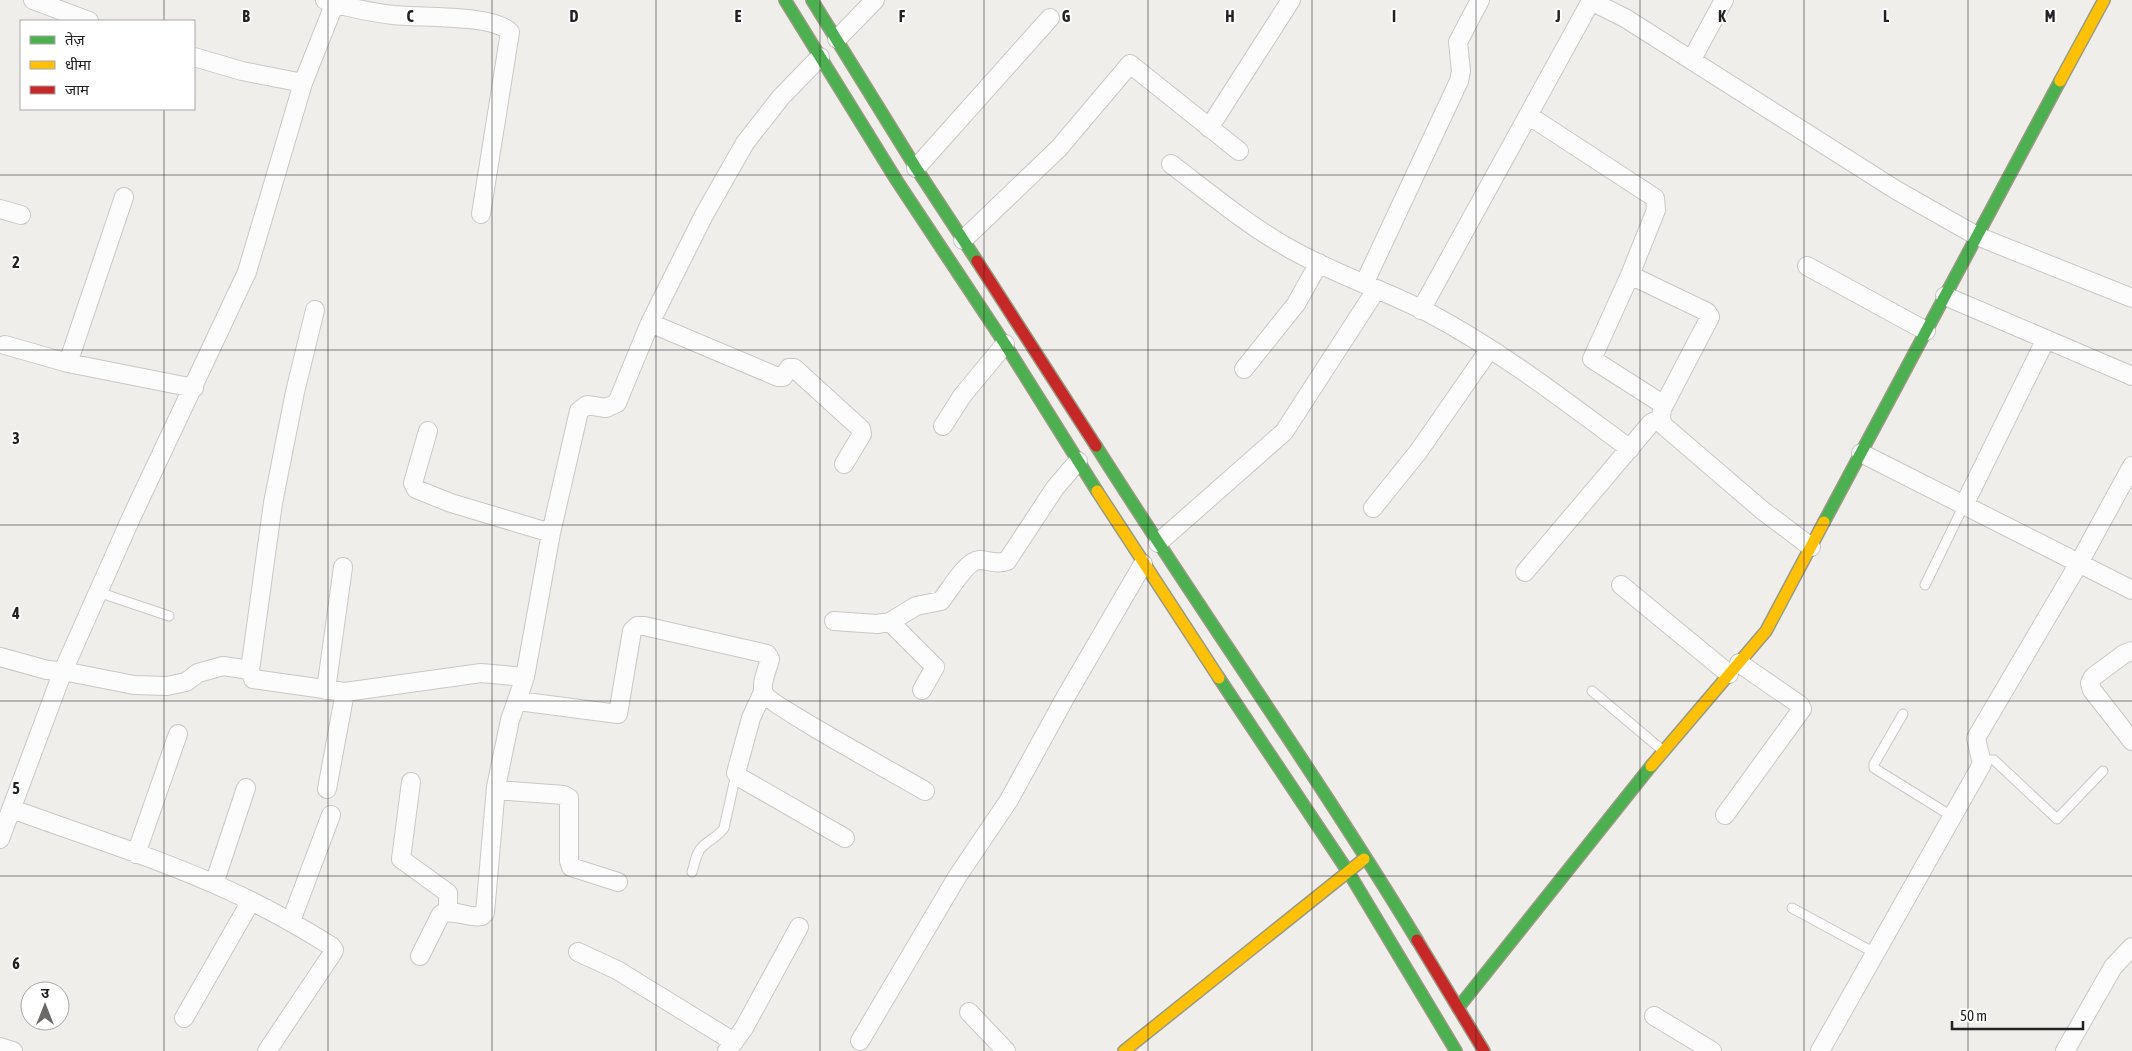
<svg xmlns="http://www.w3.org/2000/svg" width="2132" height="1051" viewBox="0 0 2132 1051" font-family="'Asap Condensed','Noto Sans Devanagari',sans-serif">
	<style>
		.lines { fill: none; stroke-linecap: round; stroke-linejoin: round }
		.lane-casing { stroke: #c9c8c7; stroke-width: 11 }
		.street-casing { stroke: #c9c8c7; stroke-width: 20 }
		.fast-casing { stroke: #999a82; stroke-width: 14 }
		.slow-casing { stroke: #999a82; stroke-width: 14 }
		.jam-casing { stroke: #999a82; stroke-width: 14 }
		.lane { stroke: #fdfcfc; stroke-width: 9 }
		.street { stroke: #fdfcfc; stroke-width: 18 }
		.fast { stroke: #4caf50; stroke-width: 11 }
		.slow { stroke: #ffc107; stroke-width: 11 }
		.jam { stroke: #c62828; stroke-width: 11 }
		.grid { fill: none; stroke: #222; stroke-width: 1; stroke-opacity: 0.55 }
		.grid-label { font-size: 16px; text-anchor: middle; font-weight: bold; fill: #222; stroke: #fff; stroke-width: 4; stroke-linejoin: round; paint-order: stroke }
	</style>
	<rect width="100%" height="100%" fill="#f0eeeb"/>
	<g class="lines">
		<defs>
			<path id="lane" d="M1925,585L1964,505
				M98,592L169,616
				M1592,691L1661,749
				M1903,714L1874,764V768L1953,817
				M1982,760H1994L2057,819L2103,771
				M692,872C695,863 696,852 703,846C710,839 718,837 724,828L736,774
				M1792,908L1875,953"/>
			<path id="street" d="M33,0L89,21
				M325,0C346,8 371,12 393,15C420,18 493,14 510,32L481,214
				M837,39L875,0
				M194,57L242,71L303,83
				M1692,59L1724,0
				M1528,115L1655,198L1656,210L1630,275L1592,359L1664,405
				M1209,128L1291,0
				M1171,164C1208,192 1245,223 1285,246C1331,273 1382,289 1429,313C1501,351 1565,401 1630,449
				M916,168L1050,18
				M0,209L21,215
				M963,240L1059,148L1130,64L1239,151
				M1807,266L1926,331
				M1630,275L1707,312L1710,317L1662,409L1661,418L1663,425L1762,510L1811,547
				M1364,284L1459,81L1461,71L1458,42L1480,0
				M1945,296L2132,376
				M315,310L295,392L273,503L250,670L253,679L345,692L481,673L525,677
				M1421,310L1591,1L1625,18L1896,190L1977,236L2132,298
				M650,323L778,377H783L789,368H794L861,429L862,434L844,464
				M5,345L68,363L194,388
				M68,363L124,197
				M1244,369L1296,304L1319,263
				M943,426L962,396L1005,344
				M428,431L413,483L416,489L451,503L551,533
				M1861,453L2132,590
				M1964,505L2046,339
				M1373,508L1418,452L1489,350
				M1158,543L1284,432L1376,290
				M1525,572L1651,423L1661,418
				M1621,585L1729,674
				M834,621L877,624L890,622L916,606L941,601C949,591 966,561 979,560C989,560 996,565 1007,561L1055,488L1078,461
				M890,622L935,667L922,690
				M2132,651L2124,654L2093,677L2090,683L2092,690L2132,741
				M0,657L47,670L63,671L134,685L167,686L186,682L198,673L223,666L250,670
				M326,690L343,567
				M763,692L751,718L736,773L739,777L845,838
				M518,701L618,714L632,631L637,626H644L767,654L770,659C768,668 760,684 764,693C768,704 905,779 925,791
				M411,782L401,859L448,893V911
				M327,789L345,692
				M496,790L564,795L569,798V861L571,867L618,882
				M12,809C83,835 161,859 230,891C265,907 299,926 331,946L334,950L332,954L267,1051
				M1725,815L1802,709L1800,705L1739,663
				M0,839L63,671L132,516L247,272L303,83L336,0
				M136,854L178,734
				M214,884L246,788
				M291,921L331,815
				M578,952L617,970L734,1042
				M420,956L441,914C455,908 467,919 482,916L485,913L496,787L510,720L525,677L551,533L579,411L587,405L606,408L617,403L650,323L704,215L745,143L781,97L820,57
				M969,1012L1006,1051
				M1654,1016L1712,1051
				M184,1018L251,901
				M860,1041L957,877L1009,800L1065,698L1143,564
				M0,1047L13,1051
				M727,1051L744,1028L799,927
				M1820,1051L1982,764L1976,738L2079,563L2132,466
				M2065,1051L2113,967L2132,947"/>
			<path id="fast" d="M785,0L897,181L1005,344L1097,491
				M812,0L916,168L977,261
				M1096,446C1201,612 1315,772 1417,940
				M1824,522L2060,81
				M1219,678L1349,873L1456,1051
				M1458,1008L1651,766"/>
			<path id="slow" d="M2060,81L2104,0
				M1097,491L1219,678
				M1651,766L1766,631L1824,522
				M1124,1051L1364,859"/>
			<path id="jam" d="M977,261L1096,446
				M1417,940L1484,1051"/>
		</defs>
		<!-- lane casing -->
		<use href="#lane" class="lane-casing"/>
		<!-- street casing -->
		<use href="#street" class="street-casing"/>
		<!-- fast casing -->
		<use href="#fast" class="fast-casing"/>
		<!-- slow casing -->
		<use href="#slow" class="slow-casing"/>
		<!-- jam casing -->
		<use href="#jam" class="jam-casing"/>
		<!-- lane -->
		<use href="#lane" class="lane"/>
		<!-- street -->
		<use href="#street" class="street"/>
		<!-- fast -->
		<use href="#fast" class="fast"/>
		<!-- slow -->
		<use href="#slow" class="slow"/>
		<!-- jam -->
		<use href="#jam" class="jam"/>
	</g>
	<!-- grid -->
	<path class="grid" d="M164,0V21M328,0V1051M492,0V1051M656,0V1051M820,0V1051M984,0V1051M1148,0V1051M1312,0V1051M1476,0V1051M1640,0V1051M1804,0V1051M1968,0V1051M164,109V1051M0,175H2132M0,350H2132M0,525H2132M0,701H2132M0,876H2132"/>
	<g class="grid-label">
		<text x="246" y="22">B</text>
		<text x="410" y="22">C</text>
		<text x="574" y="22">D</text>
		<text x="738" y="22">E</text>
		<text x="902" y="22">F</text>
		<text x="1066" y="22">G</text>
		<text x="1230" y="22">H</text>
		<text x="1394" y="22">I</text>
		<text x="1558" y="22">J</text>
		<text x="1722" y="22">K</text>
		<text x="1886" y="22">L</text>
		<text x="2050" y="22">M</text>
		<text x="16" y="268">2</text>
		<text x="16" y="444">3</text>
		<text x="16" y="619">4</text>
		<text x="16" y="794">5</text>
		<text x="16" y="969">6</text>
	</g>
	<!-- legend -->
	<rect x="20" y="20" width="175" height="90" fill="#ffffff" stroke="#a7a7a7"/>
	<rect x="30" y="36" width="25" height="8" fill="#4caf50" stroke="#a7a7a7"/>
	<text x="65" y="45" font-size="15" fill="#222222">तेज़</text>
	<rect x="30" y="61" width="25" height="8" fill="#ffc107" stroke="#a7a7a7"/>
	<text x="65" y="70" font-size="15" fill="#222222">धीमा</text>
	<rect x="30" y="86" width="25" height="8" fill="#c62828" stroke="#a7a7a7"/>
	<text x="65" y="95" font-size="15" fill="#222222">जाम</text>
	<!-- north arrow -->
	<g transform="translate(45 1006)"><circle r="24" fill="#ffffff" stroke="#a7a7a7"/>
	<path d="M0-4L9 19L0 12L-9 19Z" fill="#6a6968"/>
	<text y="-8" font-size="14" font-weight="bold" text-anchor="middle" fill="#222222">उ</text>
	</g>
	<!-- scale -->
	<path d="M1952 1021v8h131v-8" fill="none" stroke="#222222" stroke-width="2.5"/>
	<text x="1960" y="1021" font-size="15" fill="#222222" stroke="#ffffff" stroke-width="4" paint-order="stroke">50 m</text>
</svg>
